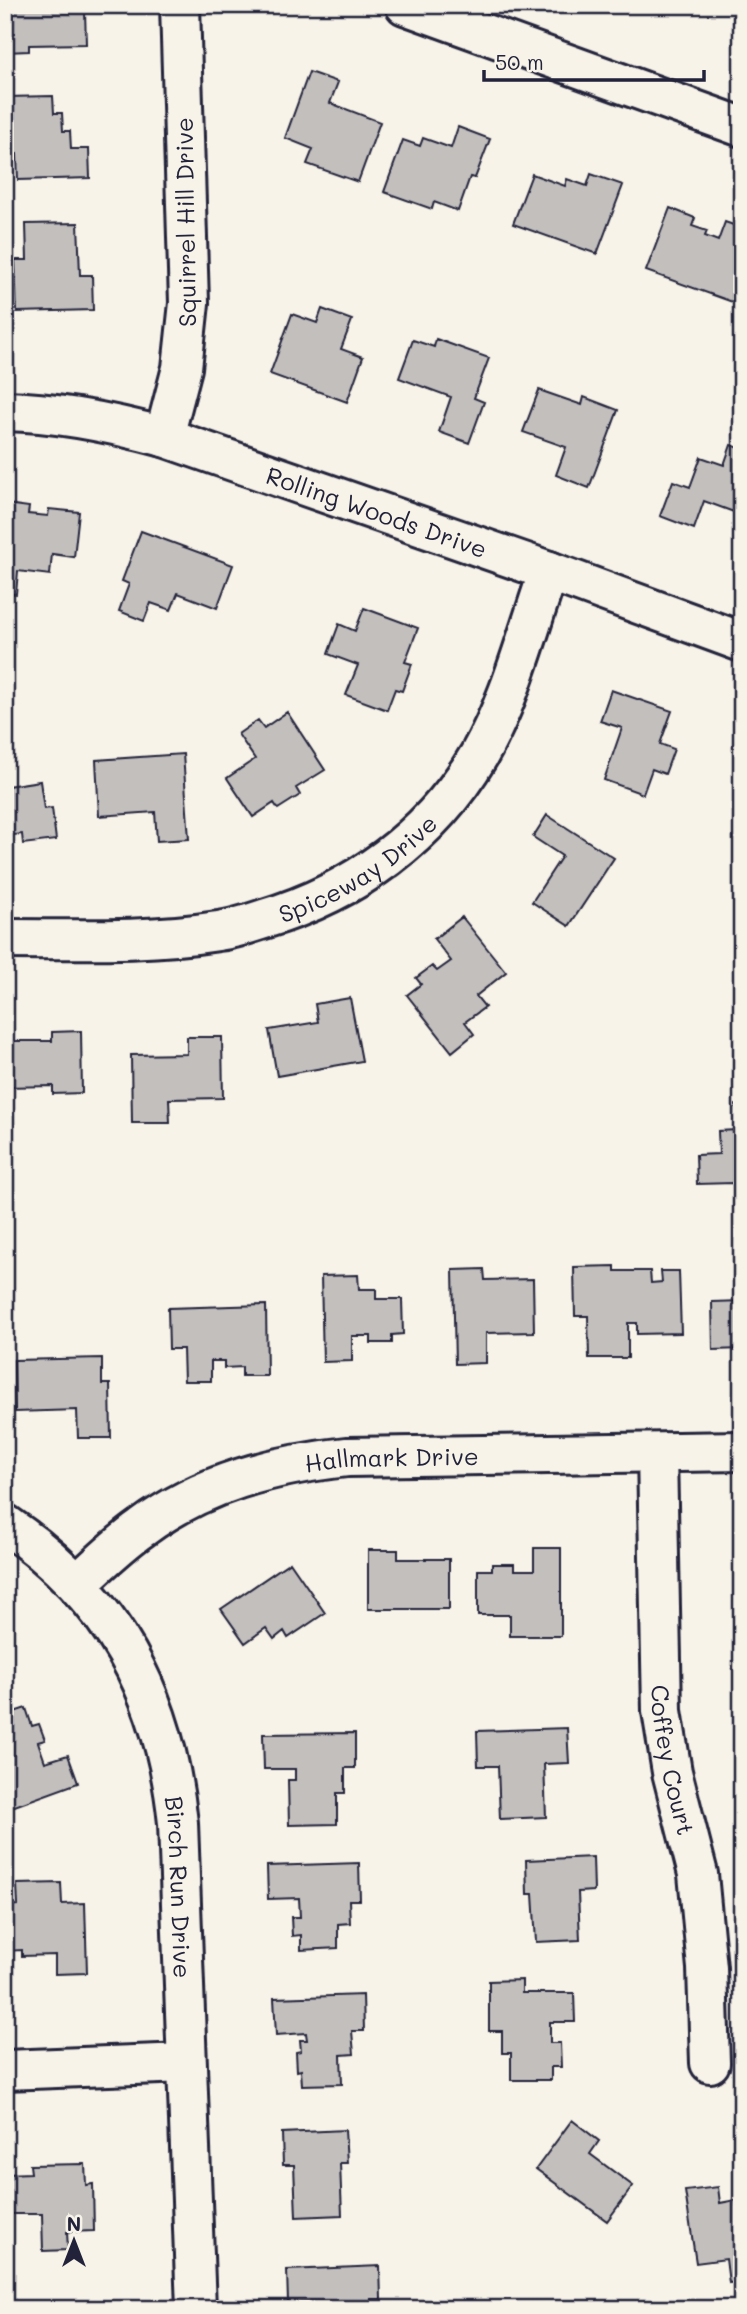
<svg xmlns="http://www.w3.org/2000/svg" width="747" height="2314" viewBox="0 0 747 2314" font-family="Mali,sans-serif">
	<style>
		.building { fill: #c2bfbd; stroke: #22223b; stroke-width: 2 }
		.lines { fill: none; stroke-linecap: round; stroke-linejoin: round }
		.minor-casing { stroke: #22223b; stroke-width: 44 }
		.minor { stroke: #f7f3e8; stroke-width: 38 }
		.labels { text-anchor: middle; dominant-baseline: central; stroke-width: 5; stroke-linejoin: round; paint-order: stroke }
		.street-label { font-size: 24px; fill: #22223b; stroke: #f7f3e8 }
	</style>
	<rect width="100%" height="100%" fill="#f7f3e8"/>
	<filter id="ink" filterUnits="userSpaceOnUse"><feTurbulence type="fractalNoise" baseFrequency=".0143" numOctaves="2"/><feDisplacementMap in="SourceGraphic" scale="14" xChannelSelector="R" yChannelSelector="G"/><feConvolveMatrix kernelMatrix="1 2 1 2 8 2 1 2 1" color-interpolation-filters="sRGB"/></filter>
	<g filter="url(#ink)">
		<!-- building -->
		<path class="building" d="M5,5H64V12L85,11L86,44L29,45V51L5,52Z
			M309,72L338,82L330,103L380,122L358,182L307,164L313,149L285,138Z
			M53,96L54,113H62L63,131H70L71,149H89L90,178L18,180L17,154H5V97Z
			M458,127L490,139L475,178L470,177L458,211L434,202L432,209L384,192L403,140L420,146L423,138L451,148Z
			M532,174L565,186L567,179L587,186L591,174L623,185L597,254L513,224Z
			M670,208L695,218L692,226L707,231L705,236L718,241L725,222L742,228V294L738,304L646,271Z
			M78,223L80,275H92L93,310L17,312L15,260H27L26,224Z
			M322,309L352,320L341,349L363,357L347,402L270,374L292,314L317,323Z
			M436,339L489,358L474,398L484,402L469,443L439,432L451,397L399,378L413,340L434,347Z
			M539,390L582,405L584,397L618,410L589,488L556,475L566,447L523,432Z
			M731,445L742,449V515L704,501L694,529L660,516L673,481L690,487L701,457L724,465Z
			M7,504L29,507L28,514L48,516L49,509L79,512L74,557L52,554L50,575L18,571L16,594L5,593V511Z
			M141,531L233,565L217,608L178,593L171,610L151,603L144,621L119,611L129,584L122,581Z
			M364,608L418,628L405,662L412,664L402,691L395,689L387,710L346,695L358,665L328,654L339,624L355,631Z
			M611,690L672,711L660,744L674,749L665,774L652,769L643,794L604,780L622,728L600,721Z
			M287,712L325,770L296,788L300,795L278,809L274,803L253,817L227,778L255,759L238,734L258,720L264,728Z
			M183,754L189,839L157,841L155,812L99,816L96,760Z
			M5,777L7,786L40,781L44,809L52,808L56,840L23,844L22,834L5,836Z
			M547,815L614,858L569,926L532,902L562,856L533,837Z
			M462,917L506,972L476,996L485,1007L465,1022L474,1034L452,1052L407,995L421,984L416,978L432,966L437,971L451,961L434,939Z
			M350,998L362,1061L277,1076L269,1030L318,1022L315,1004Z
			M81,1031L82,1093L53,1094V1086L5,1087V1041H52V1032Z
			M187,1037H222L223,1098L169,1099L170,1123H132L131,1055L187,1054Z
			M742,1104V1192H734L733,1183L697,1184L696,1155L719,1154L718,1131L737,1130L736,1105Z
			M615,1266V1271H650L651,1283L662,1282L661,1271H679L681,1333L637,1334V1323H628V1358H589L588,1316H575L574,1267Z
			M484,1269L485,1280L533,1279L534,1332L486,1333V1363L455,1364L453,1270Z
			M358,1275L359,1289H376V1299H402L403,1334L392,1335V1343H371V1336H352V1361L323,1362L321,1276Z
			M742,1301V1349L713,1350L712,1302Z
			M266,1305L267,1376H242V1367L224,1368V1361H211V1381H184L183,1349H169L168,1308Z
			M102,1358V1384H110L111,1438H78L77,1410L15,1412L14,1360Z
			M534,1548H561V1636H510V1615H478V1570H492V1564H514V1570H534Z
			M368,1550H398V1559H449V1609H368Z
			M290,1562L325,1613L288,1638L284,1631L274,1639L266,1628L245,1643L221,1609Z
			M26,1708L32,1726L39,1724L45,1740L38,1742L45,1762L68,1755L78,1783L12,1807L5,1786V1715Z
			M567,1728L569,1763L544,1764L546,1817L500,1819L498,1766H478L477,1731Z
			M355,1733V1768H345V1793H337V1824L289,1825L288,1780H295V1769H264L263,1734Z
			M593,1857L594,1891L578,1892L580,1940L536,1942L533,1894H527L526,1860Z
			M359,1863L360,1900H349L350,1923L338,1924V1948L301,1950V1935L292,1936L291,1917H300L299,1898L268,1899L267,1866Z
			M61,1883L62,1904L85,1903L87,1973L55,1974V1955L22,1956V1950L5,1951V1906L18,1905L17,1884Z
			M522,1980V1993H574L575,2022H550V2043H560L561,2067H551V2080H511V2053H502V2031H489V1981Z
			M363,1995L364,2031H352L354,2054L341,2055L342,2084L302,2085L301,2070L297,2071L296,2052L301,2051L300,2040H307L306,2033L276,2035L274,1998Z
			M572,2120L599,2141L590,2154L633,2186L607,2221L536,2169Z
			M345,2130L347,2163H340L342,2215L296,2217L294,2165H283L282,2133Z
			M85,2164L86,2185L93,2184L94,2231L67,2232L68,2250L43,2251L42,2214H5V2174L31,2173L30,2165Z
			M718,2187L720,2203L736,2200L737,2208L742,2207V2281L729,2283L726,2259L696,2263L685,2191Z
			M380,2266L381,2299H371L372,2309H321V2302L288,2303L287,2270Z"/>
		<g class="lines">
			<defs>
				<g id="minor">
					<path d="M405,5L742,127"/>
					<path id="s1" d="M5,411C59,412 112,423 164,437L549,571L742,642"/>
					<path d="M164,437L182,368L189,303L180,5"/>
					<path id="s2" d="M5,939C75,939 149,942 218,931C234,929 249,924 264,919C354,892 431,837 479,755C511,699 527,633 549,571"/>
					<path id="s3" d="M657,1453L662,1711L672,1772L698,1874L707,1968L710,2063"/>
					<path id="s4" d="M5,1524C113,1597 165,1695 178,1823L196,2309"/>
					<path id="s5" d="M77,1584C98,1565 119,1544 142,1528C202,1483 273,1465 347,1457L742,1451"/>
					<path d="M5,2070L186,2063"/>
				</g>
			</defs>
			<!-- minor casing -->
			<use href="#minor" class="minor-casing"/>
			<!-- minor -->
			<use href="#minor" class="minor"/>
		</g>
	</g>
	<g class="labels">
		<!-- street labels -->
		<g class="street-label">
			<text transform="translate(185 222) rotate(-91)">Squirrel Hill Drive</text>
			<text stroke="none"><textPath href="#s1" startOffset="387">Rolling Woods Drive</textPath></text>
			<text stroke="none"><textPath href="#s2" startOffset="368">Spiceway Drive</textPath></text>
			<text stroke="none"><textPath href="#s5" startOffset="350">Hallmark Drive</textPath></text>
			<text stroke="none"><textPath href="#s3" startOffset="308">Coffey Court</textPath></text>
			<text stroke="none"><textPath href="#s4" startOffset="422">Birch Run Drive</textPath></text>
		</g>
	</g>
	<!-- margin -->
	<rect width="747" height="2314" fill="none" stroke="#f7f3e8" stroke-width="28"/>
	<rect x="14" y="14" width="719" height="2286" fill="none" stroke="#22223b" stroke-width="2.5" filter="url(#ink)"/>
	<!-- north arrow -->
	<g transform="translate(74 2241)" stroke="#f7f3e8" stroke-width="5" paint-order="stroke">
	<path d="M0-5L12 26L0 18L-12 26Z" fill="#22223b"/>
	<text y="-10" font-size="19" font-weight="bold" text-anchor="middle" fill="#22223b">N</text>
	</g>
	<!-- scale -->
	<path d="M484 70v10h220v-10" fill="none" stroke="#22223b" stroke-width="3.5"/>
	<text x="495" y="70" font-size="21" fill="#22223b" stroke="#f7f3e8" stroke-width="5" paint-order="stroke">50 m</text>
</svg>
